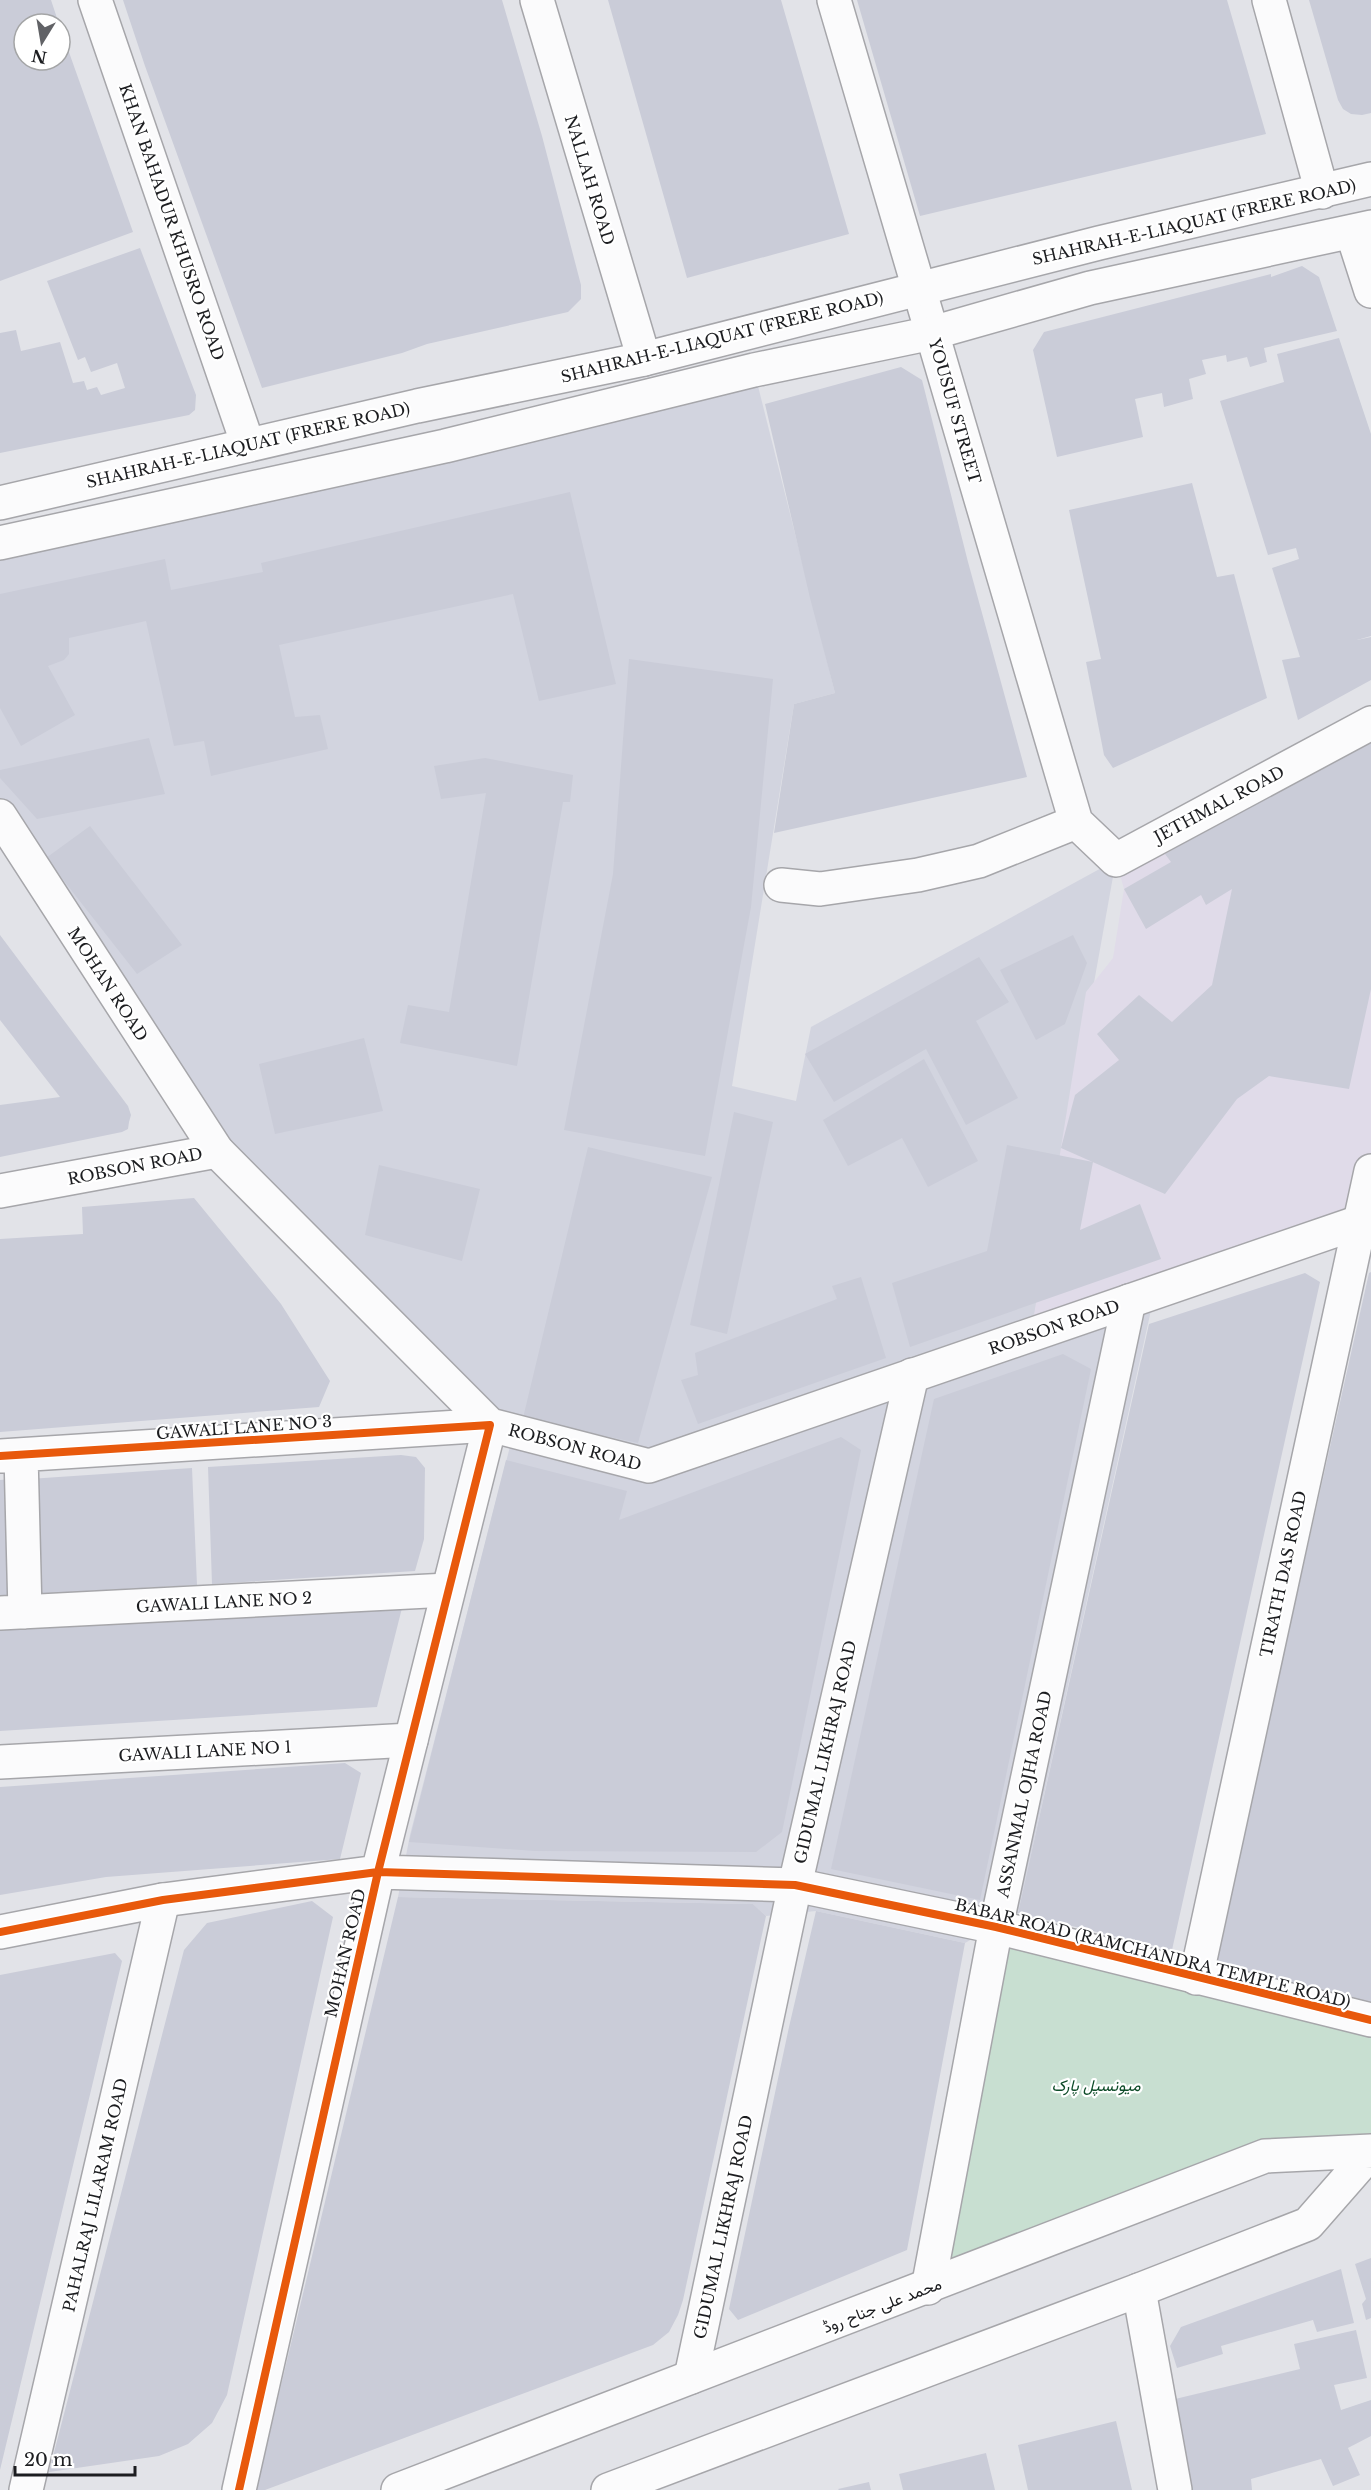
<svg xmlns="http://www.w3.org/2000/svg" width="1371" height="2490" viewBox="0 0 1371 2490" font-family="'Libre Baskerville',Vazirmatn,serif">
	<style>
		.built { fill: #d2d4df }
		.medical { fill: #e0dbe9 }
		.green { fill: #c8dfd1 }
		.building { fill: #caccd8 }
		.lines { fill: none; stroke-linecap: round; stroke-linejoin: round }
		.minor-casing { stroke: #a6a6aa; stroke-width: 36 }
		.tertiary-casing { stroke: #a6a6aa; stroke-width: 36 }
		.secondary-casing { stroke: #a6a6aa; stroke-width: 36 }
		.primary-casing { stroke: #a6a6aa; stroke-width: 36 }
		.trunk-casing { stroke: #a6a6aa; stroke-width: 36 }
		.minor { stroke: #fbfbfc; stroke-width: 33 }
		.tertiary { stroke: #fbfbfc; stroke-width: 33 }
		.secondary { stroke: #fbfbfc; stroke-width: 33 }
		.primary { stroke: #fbfbfc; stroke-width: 33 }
		.trunk { stroke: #fbfbfc; stroke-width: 33 }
		.cycleway-casing { stroke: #fff; stroke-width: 11 }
		.cycleway { stroke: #e8590c; stroke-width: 8 }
		.labels { text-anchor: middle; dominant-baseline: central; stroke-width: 4.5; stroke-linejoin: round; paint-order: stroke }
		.street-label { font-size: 16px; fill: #1c1d20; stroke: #fff }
		.park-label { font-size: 16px; font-style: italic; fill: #0d4b28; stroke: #fff }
	</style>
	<rect width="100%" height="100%" fill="#e2e3e8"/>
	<!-- built -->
	<path class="built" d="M754,370L835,693L794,704L732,1086L796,1101L811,1027L1116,860L1031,1334L1155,1292L1018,1913L965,1943L816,1911L766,1916L753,1904L398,1897L410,1835L514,1431L217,1151L0,816V544Z"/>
	<!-- medical -->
	<path class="medical" d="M1371,723V1171L1359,1223L1031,1334L1086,992L1113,958L1124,889L1116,860Z"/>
	<!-- green -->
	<path class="green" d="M996,1927L1371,2020V2151L1265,2156L928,2288Z"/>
	<!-- building -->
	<path class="building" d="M0,0H51L59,24H24V60H60V27L133,232L0,281Z
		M123,0H502L542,136L581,285V299L568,312L427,344L402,353L262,388L145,66Z
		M608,0H781L849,234L687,278Z
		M857,0H1227L1266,134L920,216Z
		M1309,0H1371V113L1362,115L1351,114L1343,109L1338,100Z
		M140,248L196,395L195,410L189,415L0,453V333L16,330L21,351L60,342L73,383L84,381L87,390L97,387L101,395L125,388L117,363L91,372L85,357L78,360L47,281Z
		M1302,266L1319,277L1337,331L1264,348L1267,362L1250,367L1247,357L1227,362L1226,355L1202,360L1206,374L1189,379L1193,399L1164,407L1162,393L1135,399L1143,437L1057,457L1033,350L1044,332L1271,274V277Z
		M1339,338L1371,434V636L1357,640L1371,637V680L1298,720L1282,660L1300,657L1272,568L1299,559L1296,548L1268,555L1220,401L1284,382L1277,354Z
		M901,367L922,380L968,562L1027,777L774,833L794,704L835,693L810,598L765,404Z
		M1192,483L1217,577L1234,574L1267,698L1113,768L1104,755L1086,662L1101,659L1069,510Z
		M570,492L616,684L539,701L513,594L279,645L295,717L320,715L328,749L211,776L204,741L174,746L146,621L69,638V654L64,660L48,666L75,715L21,746L0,708V594L165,559L171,590L263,572L261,563Z
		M629,659L773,679L751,907L705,1156L564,1130L613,874Z
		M149,738L165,794L37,819L0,778V770Z
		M1371,740V989L1349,1089L1269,1076L1237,1099L1165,1194L1061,1148L1075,1095L1119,1060L1097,1034L1139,995L1172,1022L1212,985L1232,889L1206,905L1201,895L1146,929L1124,889L1171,862L1165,854Z
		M485,758L573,775L570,802H563L517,1066L400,1043L408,1005L449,1012L486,793L441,799L434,766Z
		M90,826L182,945L137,974L46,858Z
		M0,935L128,1106L131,1115L129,1122L128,1129L122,1132L0,1157V1105L60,1097L0,1020Z
		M1073,935L1087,963L1065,1024L1036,1040L1000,970Z
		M979,957L1009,1002L976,1021L1018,1098L966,1125L926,1049L834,1102L805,1054Z
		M364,1038L383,1111L275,1134L259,1064Z
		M924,1059L978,1161L928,1187L902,1138L848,1166L823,1120Z
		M734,1112L773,1122L727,1334L690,1325Z
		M1007,1145L1093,1162L1080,1230L1140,1204L1161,1259L910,1347L892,1283L987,1251Z
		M588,1147L712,1177L638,1443L523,1418Z
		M379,1165L480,1189L462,1261L365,1235Z
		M194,1198L281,1304L330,1381L319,1407L0,1432V1239L83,1234L82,1207Z
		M1371,1272V2002L1214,1965L1369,1273Z
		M1305,1273L1320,1282L1172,1950L1018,1913L1149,1324Z
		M861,1277L886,1358L698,1424L681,1380L698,1375L695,1353L837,1299L832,1286Z
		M1063,1354L1091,1369L980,1900L831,1869L934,1399Z
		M841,1437L861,1450L782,1832L756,1852L535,1851L409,1842L506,1460L627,1491L619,1520Z
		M401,1455L416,1457L425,1468L424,1539L415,1571L212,1584L208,1467Z
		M192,1468L197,1585L33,1594L29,1479Z
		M12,1479L13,1595L0,1596V1480Z
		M402,1608L377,1707L0,1731V1629Z
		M345,1763L361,1773L340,1859L106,1877L0,1895V1787Z
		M398,1897L753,1904L766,1916L683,2300L678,2315L669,2332L653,2345L265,2490H256Z
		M312,1901L333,1917L227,2395L212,2423L188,2444L159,2456L49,2472L184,1950L207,1923Z
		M816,1911L965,1943L907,2250L738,2320L729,2309L789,2027Z
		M115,1953L122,1961L0,2470V1975Z
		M1371,2258V2318L1366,2320L1362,2304L1366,2299L1355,2264Z
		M1341,2269L1354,2323L1317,2332L1313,2320L1221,2346L1223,2354L1177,2368L1170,2346L1181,2327Z
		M1356,2330L1367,2378L1334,2385L1341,2410L1371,2400V2436L1344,2450L1348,2448L1360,2475L1333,2486L1321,2459L1251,2479L1252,2490H1191L1171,2400L1300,2369L1294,2344Z
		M1116,2421L1132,2490H1028L1018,2445Z
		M986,2453L995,2490H903L899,2474Z
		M869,2482L871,2490H839L838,2489Z"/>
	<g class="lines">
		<defs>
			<path id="minor" d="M95,0L248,445
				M537,0L644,359
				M834,0L1076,822L1116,860L1371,723
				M1269,0L1322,192
				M1352,232L1371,291
				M781,885L820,889L918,875L979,861L1076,822
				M0,1191L217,1151
				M21,1455L25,1612
				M0,1456L490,1425
				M0,1613L448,1590
				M0,1762L411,1740
				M1196,1978L1371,1171
				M928,2288L996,1927L1129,1301
				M1139,2290L1175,2490
				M691,2377L795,1885L912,1375
				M26,2490L163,1900"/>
			<path id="tertiary" d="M0,1932L163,1900L378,1872L795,1885L996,1927L1371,2020
				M239,2490L378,1872L490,1425"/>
			<path id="secondary" d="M0,816L217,1151L490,1425L649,1466L1371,1218"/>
			<path id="primary" d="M0,503L417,406L644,359L1099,243L1371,179
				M0,543L445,446L754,370L932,333L1090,288L1371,227"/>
			<path id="trunk" d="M398,2490L1265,2156L1371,2151
				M608,2490L1139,2290L1308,2224L1371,2152"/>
		</defs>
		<!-- minor casing -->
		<use href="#minor" class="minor-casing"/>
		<!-- tertiary casing -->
		<use href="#tertiary" class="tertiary-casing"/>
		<!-- secondary casing -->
		<use href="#secondary" class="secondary-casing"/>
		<!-- primary casing -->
		<use href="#primary" class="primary-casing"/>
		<!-- trunk casing -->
		<use href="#trunk" class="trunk-casing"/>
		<!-- minor -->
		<use href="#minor" class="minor"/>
		<!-- tertiary -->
		<use href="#tertiary" class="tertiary"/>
		<!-- secondary -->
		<use href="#secondary" class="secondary"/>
		<!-- primary -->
		<use href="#primary" class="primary"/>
		<!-- trunk -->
		<use href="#trunk" class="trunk"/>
		<defs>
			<path id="cycleway" d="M0,1456L490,1425L378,1872L239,2490
				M0,1932L163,1900L378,1872L795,1885L996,1927L1371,2020"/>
		</defs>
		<!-- cycleway casing -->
		<use href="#cycleway" class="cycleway-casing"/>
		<!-- cycleway -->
		<use href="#cycleway" class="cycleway"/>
	</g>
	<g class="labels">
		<!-- street labels -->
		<g class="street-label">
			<text transform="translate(590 180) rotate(73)">NALLAH ROAD</text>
			<text transform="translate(172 222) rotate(71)">KHAN BAHADUR KHUSRO ROAD</text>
			<text transform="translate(1194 222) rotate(-13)">SHAHRAH-E-LIAQUAT (FRERE ROAD)</text>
			<text transform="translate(722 337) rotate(-14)">SHAHRAH-E-LIAQUAT (FRERE ROAD)</text>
			<text transform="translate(955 411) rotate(74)">YOUSUF STREET</text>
			<text transform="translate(248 445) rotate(-13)">SHAHRAH-E-LIAQUAT (FRERE ROAD)</text>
			<text transform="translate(1219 804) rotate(-28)">JETHMAL ROAD</text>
			<text transform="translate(108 984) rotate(57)">MOHAN ROAD</text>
			<text transform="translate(135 1166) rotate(-11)">ROBSON ROAD</text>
			<text transform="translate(1054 1327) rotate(-19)">ROBSON ROAD</text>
			<text transform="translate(244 1427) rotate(-4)">GAWALI LANE NO 3</text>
			<text transform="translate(575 1447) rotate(15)">ROBSON ROAD</text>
			<text transform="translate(1283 1574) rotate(-78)">TIRATH DAS ROAD</text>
			<text transform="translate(224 1602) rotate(-3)">GAWALI LANE NO 2</text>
			<text transform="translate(205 1751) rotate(-3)">GAWALI LANE NO 1</text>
			<text transform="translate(825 1752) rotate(-77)">GIDUMAL LIKHRAJ ROAD</text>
			<text transform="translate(1024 1794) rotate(-78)">ASSANMAL OJHA ROAD</text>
			<text transform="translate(345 1953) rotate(-77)">MOHAN ROAD</text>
			<text transform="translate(1153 1953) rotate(14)">BABAR ROAD (RAMCHANDRA TEMPLE ROAD)</text>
			<text transform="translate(95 2195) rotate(-77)">PAHALRAJ LILARAM ROAD</text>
			<text transform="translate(723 2227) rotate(-78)">GIDUMAL LIKHRAJ ROAD</text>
			<text transform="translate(882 2305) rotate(-21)">محمد علی جناح روڈ</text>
		</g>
		<!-- park labels -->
		<g class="park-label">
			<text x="1096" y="2085">میونسپل پارک</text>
		</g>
	</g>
	<!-- north arrow -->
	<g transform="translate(42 42) rotate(191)"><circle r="28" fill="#ffffff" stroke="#a4a5a6" stroke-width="1.5"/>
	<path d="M0-4.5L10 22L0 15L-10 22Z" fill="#616266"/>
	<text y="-9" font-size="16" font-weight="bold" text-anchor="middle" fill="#1c1d20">N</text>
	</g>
	<!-- scale -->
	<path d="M15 2466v9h120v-9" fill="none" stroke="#1c1d20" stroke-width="3"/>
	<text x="24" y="2466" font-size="18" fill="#1c1d20" stroke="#ffffff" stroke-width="4.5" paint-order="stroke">20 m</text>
</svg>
